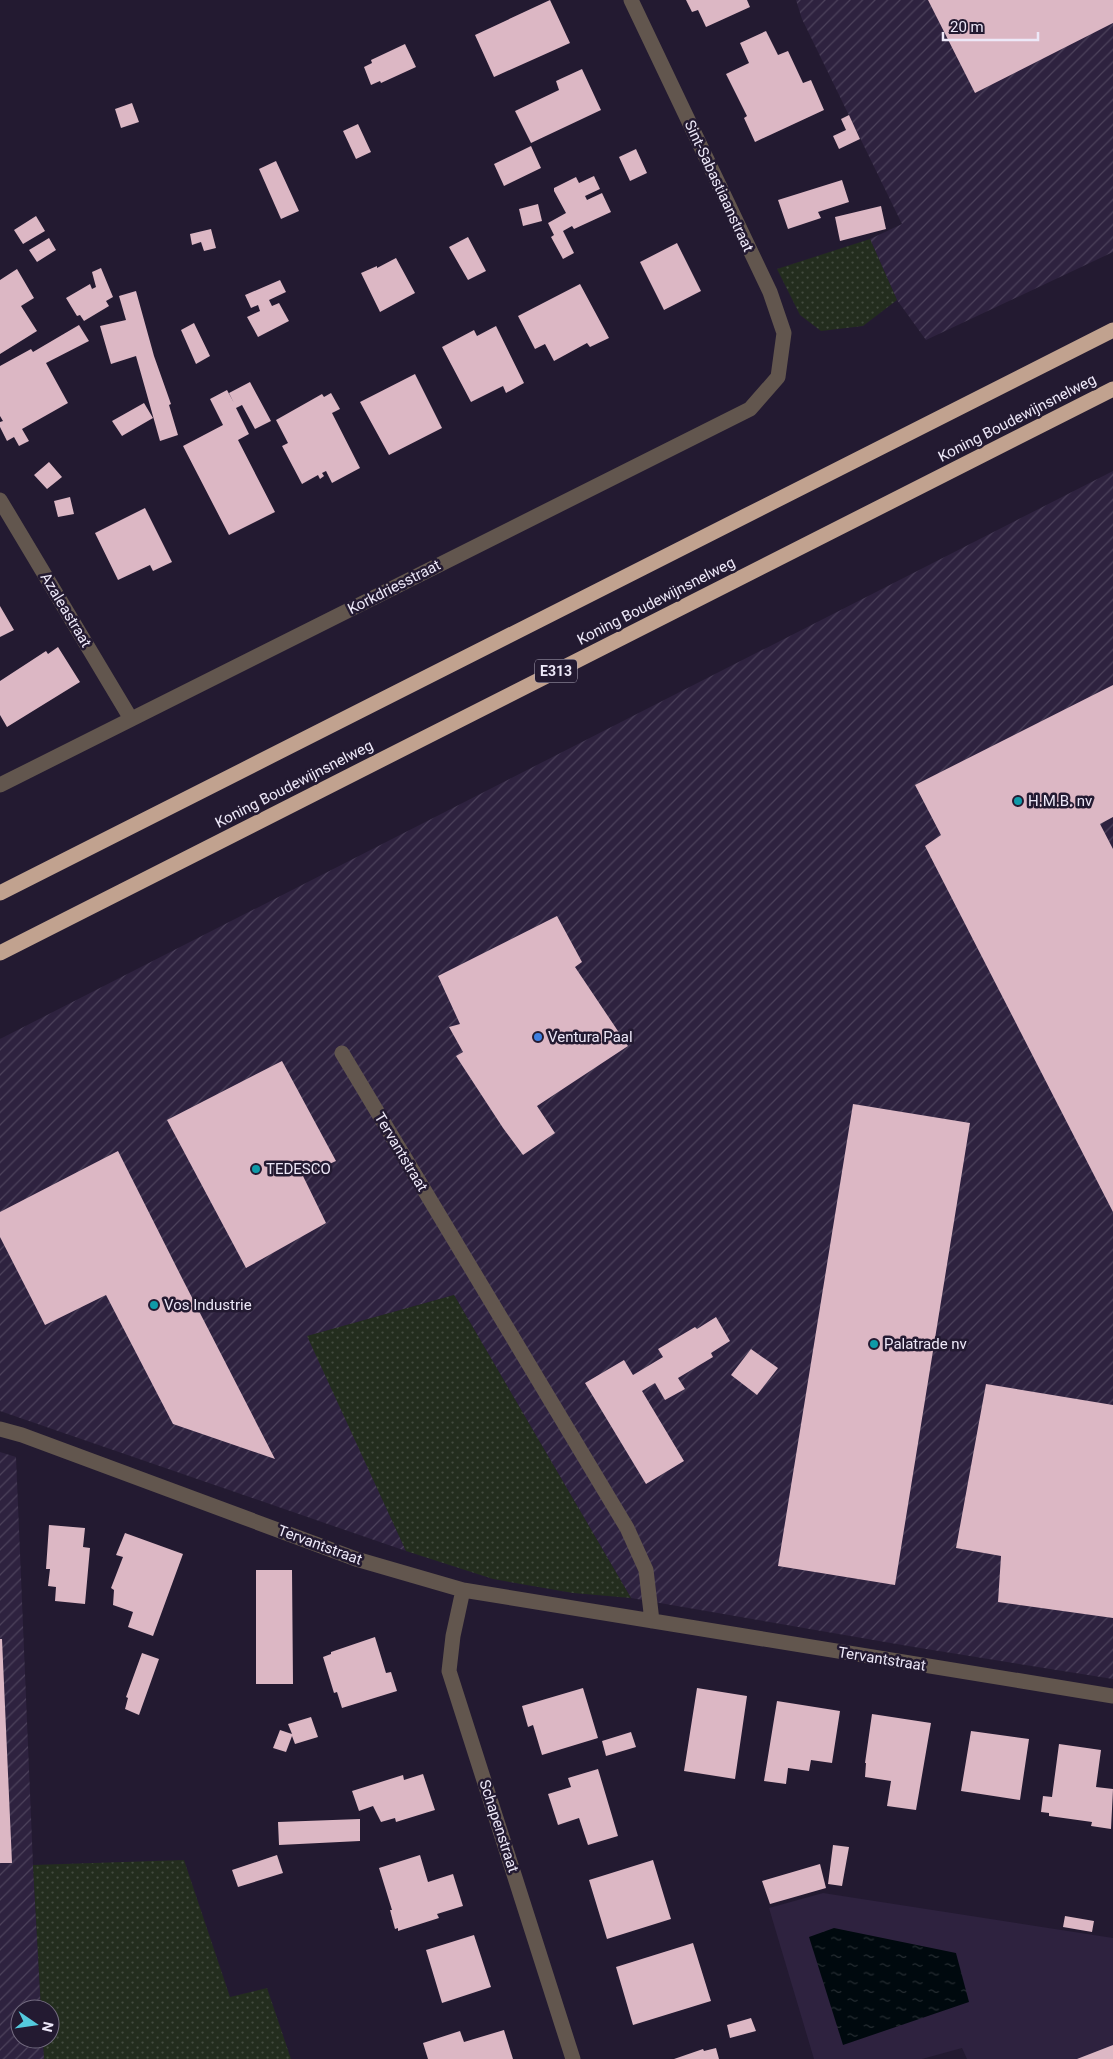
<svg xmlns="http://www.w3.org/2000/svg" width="1113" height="2059" viewBox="0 0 1113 2059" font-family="Roboto,sans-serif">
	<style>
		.built { fill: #2e223f }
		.industrial { fill: url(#industrial-furrows) }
		.grass { fill: url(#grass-dots) }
		.water { fill: url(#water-ripples) }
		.building { fill: #dcb7c4 }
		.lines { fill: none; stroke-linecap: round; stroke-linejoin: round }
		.minor { stroke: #62564e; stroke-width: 15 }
		.highway { stroke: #c1a28f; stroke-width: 15 }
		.culture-dot { fill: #0f9aa8; stroke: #231a31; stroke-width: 2 }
		.shop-dot { fill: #3f7fe0; stroke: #231a31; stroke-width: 2 }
		.labels { text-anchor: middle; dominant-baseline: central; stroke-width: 5; stroke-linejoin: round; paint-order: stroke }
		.shield { fill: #231a31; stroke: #b0aabc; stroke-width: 1 }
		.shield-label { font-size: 14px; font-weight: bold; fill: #ede8f8 }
		.street-label { font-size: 15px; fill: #ede8f8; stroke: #231a31 }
		.poi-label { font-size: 15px; fill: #ede8f8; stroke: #231a31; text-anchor: start }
	</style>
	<defs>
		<pattern id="industrial-furrows" width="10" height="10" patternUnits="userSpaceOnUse" patternTransform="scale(1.25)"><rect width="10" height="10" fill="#2e223f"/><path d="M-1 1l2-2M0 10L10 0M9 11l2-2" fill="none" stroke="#4d425c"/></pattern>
		<pattern id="grass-dots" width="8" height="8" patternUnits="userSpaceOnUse" patternTransform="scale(1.25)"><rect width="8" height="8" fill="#232d1e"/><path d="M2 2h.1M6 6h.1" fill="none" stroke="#434b3f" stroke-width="1.8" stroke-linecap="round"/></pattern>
		<pattern id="water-ripples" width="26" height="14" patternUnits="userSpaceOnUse" patternTransform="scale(1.25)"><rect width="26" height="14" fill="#00090e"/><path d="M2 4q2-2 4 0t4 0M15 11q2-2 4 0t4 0" fill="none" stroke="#262d32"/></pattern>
	</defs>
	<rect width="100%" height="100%" fill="#231a31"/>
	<!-- built -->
	<path class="built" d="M823,1893L1113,1938V2059H967L962,2048L922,2059H814L769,1908Z"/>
	<!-- industrial -->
	<path class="industrial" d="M796,0H1113V252L926,340L897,300L870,239L902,224L802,19Z
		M1113,471V1679L914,1647L631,1598L454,1295L308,1336L406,1551L0,1411V1039Z
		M0,1452L16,1457L33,1865L41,2009H20V2039H43L44,2059H0Z"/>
	<!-- grass -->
	<path class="grass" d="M870,239L897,300L863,326L821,331L800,315L777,269Z
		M454,1295L631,1598L573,1593L493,1579L406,1551L307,1336Z
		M184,1860L230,1997L267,1988L291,2059H44L43,2039H50V2009H41L33,1865Z"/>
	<!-- water -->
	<path class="water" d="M834,1928L956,1953L969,2002L843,2045L809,1937Z"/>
	<!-- building -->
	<path class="building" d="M550,0L570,43L494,77L475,35Z
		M686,0H747L750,7L706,27L698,10L692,12Z
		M928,0H1113V23L975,93Z
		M766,31L778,55L788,51L803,83L811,80L824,110L755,142L744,118L747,116L726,74L749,63L740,43Z
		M405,44L416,67L381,83L380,81L371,85L364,67L372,63L371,60Z
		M582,69L601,110L531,143L515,111L559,90L556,81Z
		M132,103L139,122L121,128L115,109Z
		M849,115L860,139L839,149L833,136L846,130L841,119Z
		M358,124L371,152L356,159L343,131Z
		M531,146L541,168L504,186L494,164Z
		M636,149L647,173L630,181L619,157Z
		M276,161L299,211L281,219L259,169Z
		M594,176L600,189L585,196L587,200L602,193L611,212L574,229L572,226L563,231L574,253L563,259L551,237L554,235L548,223L566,213L554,191V188L576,177L579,183Z
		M842,180L849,202L818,212L821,218L788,229L778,200Z
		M538,204L542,221L523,226L519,209Z
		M881,206L886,229L840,241L835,217Z
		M36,216L45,231L23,244L14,230Z
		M211,229L216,248L204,251L201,242L192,245L190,234Z
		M468,237L486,271L468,280L449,247Z
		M49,238L56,250L37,262L29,250Z
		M677,243L701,291L664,310L640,262Z
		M396,258L415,293L380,312L361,273L377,266V268Z
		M101,268L113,297L106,301L109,306L84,321L80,315L77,316L66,298L90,284L92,289L96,287L92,272Z
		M17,269L34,298L21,306L37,331L0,354V280Z
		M280,280L286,292L269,300L272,306L279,303L289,321L258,337L247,317L260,311L258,305L251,308L245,295Z
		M580,284L609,338L590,347L587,343L554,361L545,344L535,349L518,316Z
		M136,291L154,356L171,404L169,405L178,435L160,441L136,356L111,364L100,326L126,320L119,296Z
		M194,323L210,356L196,364L181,330Z
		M79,325L89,341L46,363L68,403L22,429L29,441L19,446L14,437L7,441L0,427V422L3,421L0,416V366L31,349L33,352Z
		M496,326L524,383L506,393L503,386L471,402L442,347L474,330L477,336Z
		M415,374L442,428L389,455L360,402Z
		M250,382L271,421L255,429L242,405L236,408L249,434L238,440L275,512L229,535L183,446L223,425L210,399L227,390L234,403L229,393Z
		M331,393L340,409L332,413L360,468L332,483L326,471L322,473L324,476L320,479L318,475L302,484L282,446L288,443L276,420L322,394L324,397Z
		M144,403L153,418L122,436L112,421Z
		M49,462L62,477L47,489L34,475Z
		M70,497L74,514L58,517L54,501Z
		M145,508L172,562L153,571L150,565L118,580L95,533Z
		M0,606L14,630L0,637Z
		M58,647L80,682L7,727L0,715V681L46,651L48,654Z
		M1113,685V817L1100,824L1113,849V1212L925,846L941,835L915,785Z
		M557,916L582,962L575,967L628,1046L537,1106L555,1133L523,1155L503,1128L456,1056L463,1052L449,1027L460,1024L438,976Z
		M282,1061L336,1161L303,1176L326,1223L246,1268L167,1120Z
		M853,1104L970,1123L895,1585L778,1566Z
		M118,1151L184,1282L275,1459L173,1424L106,1295L45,1325L0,1237V1212Z
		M716,1317L730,1341L711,1353L713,1357L678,1378L685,1389L665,1400L655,1383L642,1391L684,1461L646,1484L585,1383L624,1360L633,1375L663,1357L658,1349L695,1327L697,1329Z
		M751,1349L778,1368L757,1395L731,1375Z
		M986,1384L1113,1405V1618L998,1602L1001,1556L956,1548Z
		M49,1525L85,1528L83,1547L90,1548L85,1604L55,1601L56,1587L48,1586L50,1569H46Z
		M125,1533L183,1554L153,1636L128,1627L133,1612L113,1605L114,1590L111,1588L123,1557L116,1555Z
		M256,1570H292L293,1684H256Z
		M375,1637L386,1673L391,1672L397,1691L342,1708L337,1692L334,1693L323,1657L331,1654V1652Z
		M0,1639H2L12,1863H0Z
		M142,1653L159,1659L139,1715L125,1709L128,1698L126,1697Z
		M583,1688L598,1738L542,1755L533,1725L528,1727L522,1706Z
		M697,1688L747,1696L735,1779L684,1771Z
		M777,1701L840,1711L832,1763L811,1760L809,1771L788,1768L786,1784L764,1781Z
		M872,1714L931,1723L916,1810L887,1806L891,1781L865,1777L866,1763H865Z
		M311,1717L318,1737L295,1744L292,1736L286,1752L273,1748L280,1730L292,1734L288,1724Z
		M971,1731L1029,1739L1020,1800L961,1791Z
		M631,1732L636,1747L606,1756L602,1741Z
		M1059,1744L1101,1750L1096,1787L1113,1789L1111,1829L1091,1826L1092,1822L1049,1816V1813L1041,1812L1043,1796L1052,1797Z
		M598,1769L618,1836L588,1845L579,1818L558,1825L548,1794L571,1787L568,1778Z
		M423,1774L435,1810L396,1822L395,1818L381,1822L373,1806L359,1811L352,1791L403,1775L404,1780Z
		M360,1819V1841L279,1845L278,1822Z
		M833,1845L849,1847L842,1886L828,1884Z
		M277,1855L283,1873L238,1887L232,1870Z
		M420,1855L428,1882L453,1874L463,1906L437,1914L439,1918L398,1931V1928L395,1929L390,1910H392L379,1868Z
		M653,1860L671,1919L607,1939L589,1880Z
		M820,1864L826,1888L770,1904L762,1881Z
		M1065,1916L1094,1921L1092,1932L1063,1927Z
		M474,1935L491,1987L442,2003L426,1950Z
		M693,1943L711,2001L633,2025L616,1967Z
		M751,2018L756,2031L730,2038L727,2025Z
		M504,2030L513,2059H428L423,2043L460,2031L464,2042Z
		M1113,2045V2059H1077Z
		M716,2048L719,2059H674L703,2049L704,2051Z"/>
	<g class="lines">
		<!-- minor -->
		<path class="minor" d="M0,500L131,719
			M0,785L750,409L778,377L784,333L770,292L631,0
			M342,1053L627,1528L646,1570L652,1621
			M0,1429L22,1435L356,1559L463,1590L1113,1696
			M463,1590L453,1636L449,1671L573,2059"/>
		<!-- highway -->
		<path class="highway" d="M0,893L1113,330
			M0,953L1113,389"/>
	</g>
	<!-- markers -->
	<g class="culture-dot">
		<circle cx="1018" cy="801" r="5"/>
		<circle cx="256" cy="1169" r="5"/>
		<circle cx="154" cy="1305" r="5"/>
		<circle cx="874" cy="1344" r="5"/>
	</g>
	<circle class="shop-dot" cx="538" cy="1037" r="5"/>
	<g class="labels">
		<!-- shield labels -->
		<rect class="shield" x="535" y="659.5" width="42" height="23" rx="4"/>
		<g class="shield-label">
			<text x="556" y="671">E313</text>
		</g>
		<!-- street labels -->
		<g class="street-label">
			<text transform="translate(719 186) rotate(65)">Sint-Sabastiaanstraat</text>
			<text transform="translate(1017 418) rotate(-27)">Koning Boudewijnsnelweg</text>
			<text transform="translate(394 587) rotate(-27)">Korkdriesstraat</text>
			<text transform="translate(656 601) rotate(-27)">Koning Boudewijnsnelweg</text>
			<text transform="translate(66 610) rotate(59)">Azaleastraat</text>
			<text transform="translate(294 784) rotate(-27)">Koning Boudewijnsnelweg</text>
			<text transform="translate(401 1152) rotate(59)">Tervantstraat</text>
			<text transform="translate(320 1545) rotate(20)">Tervantstraat</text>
			<text transform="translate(882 1659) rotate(9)">Tervantstraat</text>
			<text transform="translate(499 1826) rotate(72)">Schapenstraat</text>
		</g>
		<!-- poi labels -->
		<g class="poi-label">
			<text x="1028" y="801">H.M.B. nv</text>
			<text x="548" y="1037">Ventura Paal</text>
			<text x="266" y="1169">TEDESCO</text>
			<text x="164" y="1305">Vos Industrie</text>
			<text x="884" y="1344">Palatrade nv</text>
		</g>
	</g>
	<!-- north arrow -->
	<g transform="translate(35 2024) rotate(103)"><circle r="24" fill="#231a31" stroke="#746c81"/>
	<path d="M0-4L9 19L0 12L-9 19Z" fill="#54cadd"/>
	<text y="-8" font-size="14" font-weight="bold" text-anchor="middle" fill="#ede8f8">N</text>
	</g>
	<!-- scale -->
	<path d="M943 32v8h95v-8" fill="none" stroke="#ede8f8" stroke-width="2.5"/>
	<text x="950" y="32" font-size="15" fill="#ede8f8" stroke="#231a31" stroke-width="4" paint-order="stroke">20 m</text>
</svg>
